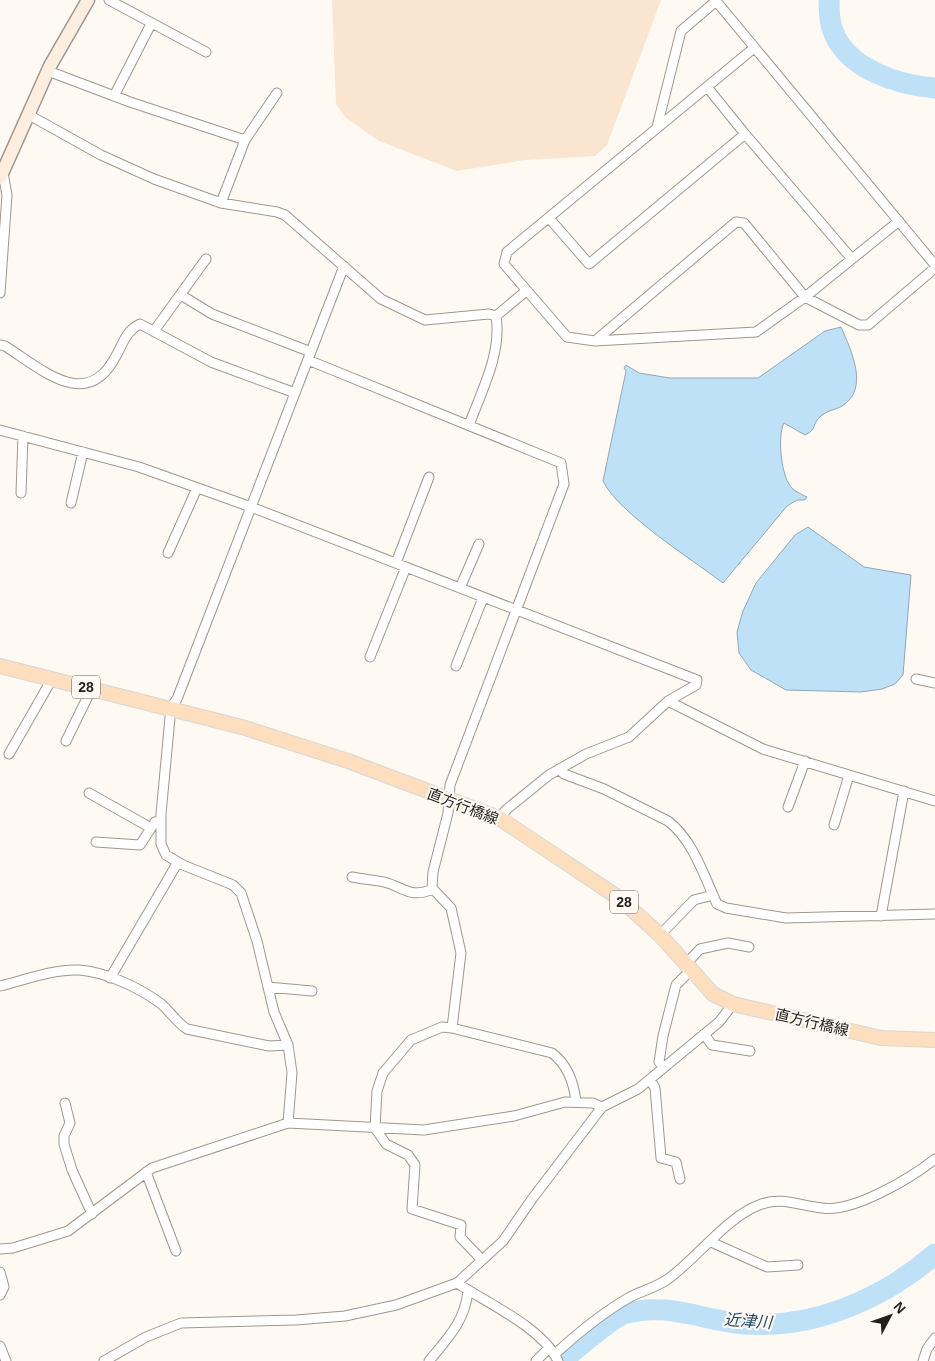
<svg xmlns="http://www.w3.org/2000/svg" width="935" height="1361" viewBox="0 0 935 1361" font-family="Helvetica,'Noto Sans JP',sans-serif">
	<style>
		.green { fill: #fae5d0 }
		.water { fill: #bfe1f7; stroke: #90a7b5 }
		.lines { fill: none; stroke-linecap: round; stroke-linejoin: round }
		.river { stroke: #bfe1f7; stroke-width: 21 }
		.street-casing { stroke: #a0978f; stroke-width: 11 }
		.secondary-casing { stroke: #a0978f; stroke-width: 15 }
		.primary-casing { stroke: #d7d7d6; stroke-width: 16 }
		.street { stroke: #fff; stroke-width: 9 }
		.secondary { stroke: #feeedf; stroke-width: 12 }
		.primary { stroke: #fddebf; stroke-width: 14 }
		.labels { text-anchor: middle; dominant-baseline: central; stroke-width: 4.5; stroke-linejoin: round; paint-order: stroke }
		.shield { fill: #fff9f4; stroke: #64605d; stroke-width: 1 }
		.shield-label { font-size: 14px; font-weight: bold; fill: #221f1c }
		.street-label { font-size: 15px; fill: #221f1c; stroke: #fff9f4 }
		.water-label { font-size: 16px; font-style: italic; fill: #20475e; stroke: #fff9f4 }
	</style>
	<rect width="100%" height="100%" fill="#fff9f4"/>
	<!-- green -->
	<path class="green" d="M332,0H661L607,145L595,156L525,160L457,171L379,141L345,117L336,104Z"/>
	<!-- water -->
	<path class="water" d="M841,327C851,350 870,389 842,406C835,410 826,411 821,416C812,423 817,430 805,435L784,423C777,436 781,479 793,489C796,492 803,495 807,497L805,500H797L787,506L723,583C693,560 618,513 603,481L626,371L624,368L626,365L639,373L670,378H758L825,331Z
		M808,527L864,567L911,575L903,675L895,684L882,689L861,692L786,690L751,670L739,653L737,632L743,611L756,583L795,535Z"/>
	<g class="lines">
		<!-- river -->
		<path class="river" d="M829,0C829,9 829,22 833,31C847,69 898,85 935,88
			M561,1361C575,1351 611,1318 624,1314C663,1302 698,1318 736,1323C808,1332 882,1300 935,1254"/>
		<defs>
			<path id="street" d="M109,0L206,52
				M754,48L507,252L504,264L567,337L595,341L756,332L805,297L899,221
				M48,71L130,102L245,140
				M707,87L745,134
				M114,96L151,24
				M29,115L101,155L154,179L221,203L277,212L285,215L381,299L425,320L489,314L496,316
				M657,127L681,31L716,1L935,265
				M221,203L245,140L277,93
				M549,218L589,264L745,134L852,259
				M0,293L7,195L3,173
				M181,295L212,314L311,352
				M496,316L526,291
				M154,331L206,259
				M595,341L736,222L744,223L805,297L859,325H868L935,268
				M0,345L5,346C43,370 88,413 117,354C124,341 127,330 140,324L211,362L295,393
				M308,360L561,463L564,484L450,785L448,813L433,872L432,888L451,908L461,953L452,1028L442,1027L411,1040L383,1073L377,1091L375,1128L386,1144L408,1155L415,1165L412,1209L461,1225L460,1237L482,1260
				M469,425C482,390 502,353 496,316
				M0,430L139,467L251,507L697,680L696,685L668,701L629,737L586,754L549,775L507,809L499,818
				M21,493L23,436
				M71,503L83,452
				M168,553L197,488
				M396,563L429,477
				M460,588L479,544
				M370,657L406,567
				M456,666L483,598
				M916,679L935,683
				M668,701L763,749L935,801
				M66,741L92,688
				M9,754L52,679
				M559,769L564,774L604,789L668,821C693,840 704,876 717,904L726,908L786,918L935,914
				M89,793L151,828
				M788,807L805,761
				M834,825L849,775
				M96,842L140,845L155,822L161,821
				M352,877C362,879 373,880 384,882C404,887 409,899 433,889
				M881,916L904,791
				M660,935L694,900L713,895
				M686,964L700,949L728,943L749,947
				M110,978L178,862
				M0,986C25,980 53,969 79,970C106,972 138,987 160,1003C170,1011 176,1022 187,1029L269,1046L288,1045
				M268,987L312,991
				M452,1028L552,1053C568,1065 574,1083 576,1102
				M704,1034L712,1045L750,1051
				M664,1067L659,1062L663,1036L676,985L691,970
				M650,1079L655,1088L661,1158L676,1162L680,1179
				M65,1103L70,1123L64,1136V1144L72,1170L92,1214
				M288,1123L292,1073L288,1045L274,1012L257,941L241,893L233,885L183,865L166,855L161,844V814L171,707L177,699L344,266
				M146,1172L176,1251
				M711,1242L767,1267L798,1265
				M0,1249L13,1248L68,1231L152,1168L288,1123L424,1130L514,1116L565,1102L593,1103L602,1107
				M0,1272L4,1287L0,1295
				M457,1283C487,1303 543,1328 558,1361
				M0,1346L6,1361
				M555,1354C579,1332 602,1313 630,1297C642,1291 657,1287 668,1279C696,1259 727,1217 759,1205C781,1196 800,1206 822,1208C853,1213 911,1178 935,1159
				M104,1361L146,1337L181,1323L296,1320L345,1316L396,1305L457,1283L503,1241L532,1199L602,1107L638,1089L719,1022L733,1004
				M429,1361C448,1338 465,1321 468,1291
				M536,1361L549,1348
				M923,1361L927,1349L935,1338"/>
			<path id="secondary" d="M0,178L50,66L88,0"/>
			<path id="primary" d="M0,666L242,727L348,761L499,818L619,898L660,935L713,994L733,1004L881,1038L935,1040"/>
		</defs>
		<!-- street casing -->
		<use href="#street" class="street-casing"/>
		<!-- secondary casing -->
		<use href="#secondary" class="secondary-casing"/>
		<!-- primary casing -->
		<use href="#primary" class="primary-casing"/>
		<!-- street -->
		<use href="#street" class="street"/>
		<!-- secondary -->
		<use href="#secondary" class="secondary"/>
		<!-- primary -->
		<use href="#primary" class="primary"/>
	</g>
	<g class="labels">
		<!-- shield labels -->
		<g class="shield">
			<rect x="72" y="675.5" width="28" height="23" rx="4"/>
			<rect x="610" y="890.5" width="28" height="23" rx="4"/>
		</g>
		<g class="shield-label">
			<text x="86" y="687">28</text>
			<text x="624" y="902">28</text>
		</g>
		<!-- street labels -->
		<g class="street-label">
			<text transform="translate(463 806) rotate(21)">直方行橋線</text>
			<text transform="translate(812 1022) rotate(13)">直方行橋線</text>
		</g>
		<!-- water labels -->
		<g class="water-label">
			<text transform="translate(748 1321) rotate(4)">近津川</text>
		</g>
	</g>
	<!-- north arrow -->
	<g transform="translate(890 1316) rotate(49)" stroke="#fff9f4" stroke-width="4" paint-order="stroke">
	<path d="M0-4L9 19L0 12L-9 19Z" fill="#221f1c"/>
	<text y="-8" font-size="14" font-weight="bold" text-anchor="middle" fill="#221f1c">N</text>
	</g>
</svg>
